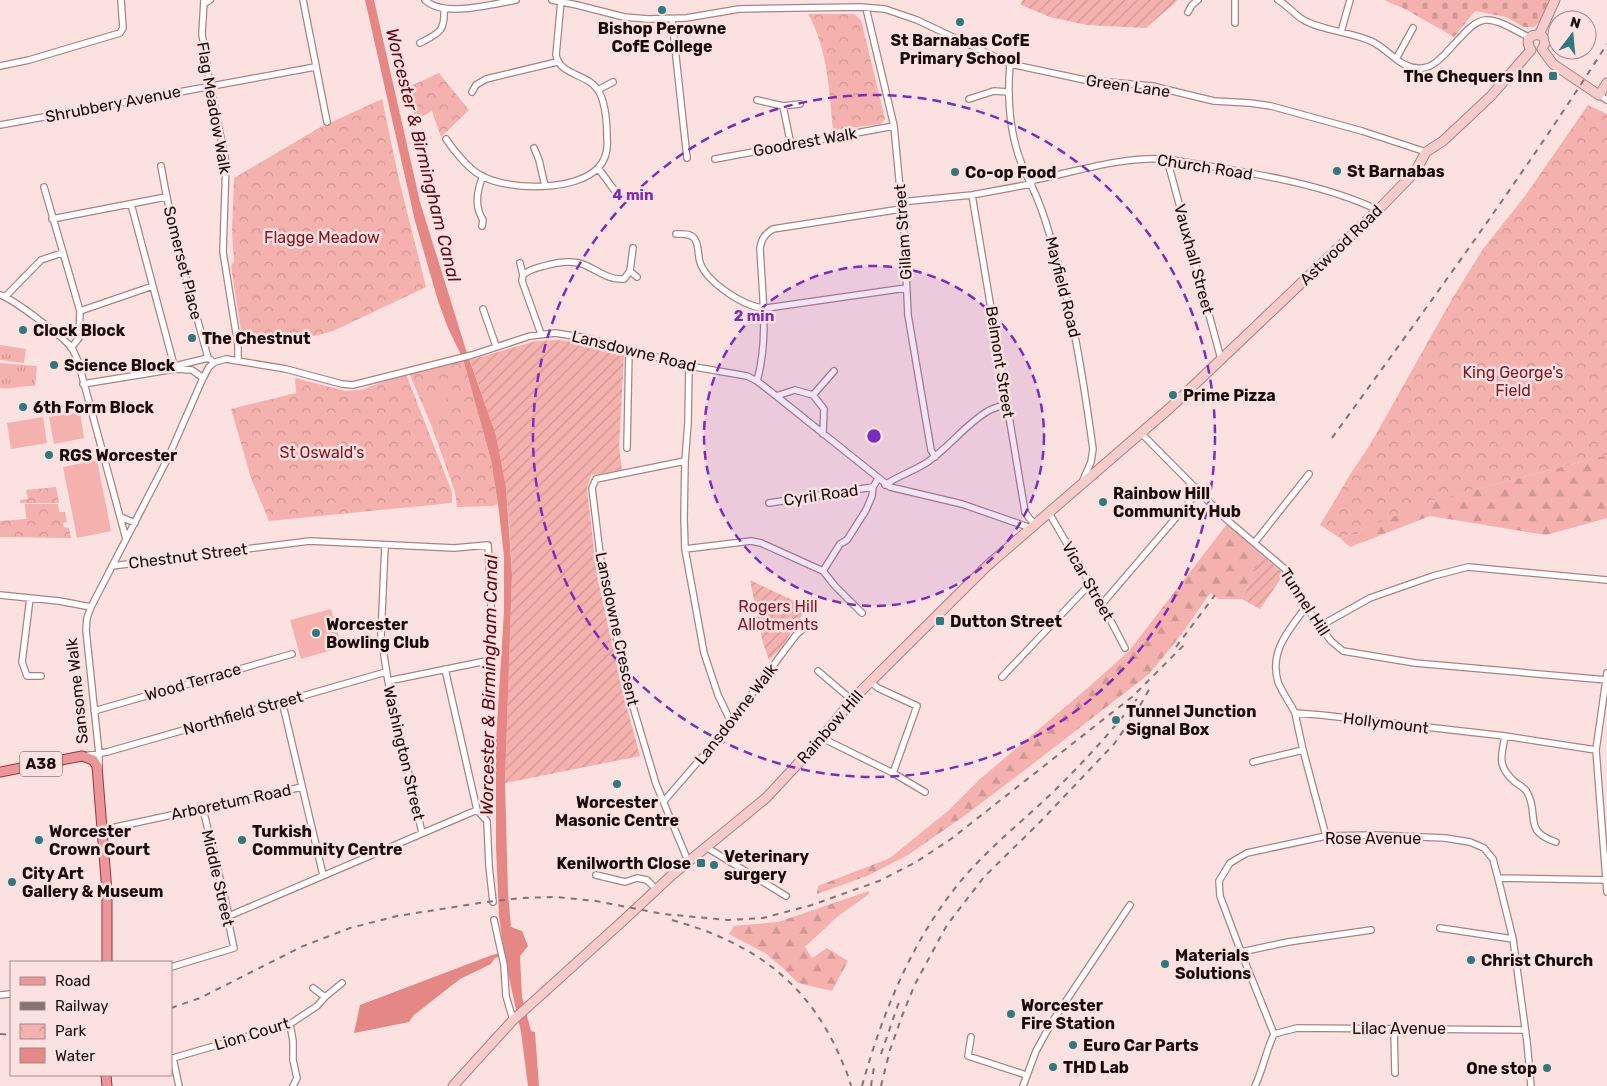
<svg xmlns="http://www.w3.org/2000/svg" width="1607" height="1086" viewBox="0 0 1607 1086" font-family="Rubik,sans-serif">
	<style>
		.grass { fill: url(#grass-tufts) }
		.forest { fill: url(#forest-firs) }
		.cemetery { fill: url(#cemetery-stones) }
		.park { fill: url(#park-crowns) }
		.garden { fill: url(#garden-furrows) }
		.pitch { fill: #f4b1ae }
		.water { fill: #e58885 }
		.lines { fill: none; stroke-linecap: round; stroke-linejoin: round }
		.street-casing { stroke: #a98381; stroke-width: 8 }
		.secondary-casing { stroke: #a98381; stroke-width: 11 }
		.primary-casing { stroke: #98383b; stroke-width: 11 }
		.street { stroke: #fff; stroke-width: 5.5 }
		.secondary { stroke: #f5cbcc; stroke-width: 9 }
		.primary { stroke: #eb9799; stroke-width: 9 }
		.rail { stroke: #857271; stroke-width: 2; stroke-dasharray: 6 6; stroke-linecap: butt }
		.ring { fill: none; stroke: #7b2cbf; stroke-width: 2.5; stroke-dasharray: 9 6 }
		.poi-dot { fill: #2f797e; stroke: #fbe1e0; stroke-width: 2 }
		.labels { text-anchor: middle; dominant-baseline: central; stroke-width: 5; stroke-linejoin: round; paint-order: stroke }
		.shield { fill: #fbe1e0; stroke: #5c4b4a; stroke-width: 1 }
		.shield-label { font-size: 15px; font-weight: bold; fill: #180b0a }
		.poi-label { font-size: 16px; font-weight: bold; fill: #180b0a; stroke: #fbe1e0; text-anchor: start }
		.street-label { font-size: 16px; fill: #180b0a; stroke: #fbe1e0 }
		.park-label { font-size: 16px; fill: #871722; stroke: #fbe1e0 }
		.water-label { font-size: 18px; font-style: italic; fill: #600b14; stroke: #fbe1e0 }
		.centre { fill: #7b2cbf; stroke: #fbe1e0; stroke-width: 2.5 }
		.ring-label { font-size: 15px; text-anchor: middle; font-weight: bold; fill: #7b2cbf; stroke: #fbe1e0; stroke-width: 5; stroke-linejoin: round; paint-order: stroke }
	</style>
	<defs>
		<pattern id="grass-tufts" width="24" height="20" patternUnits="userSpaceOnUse" patternTransform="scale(1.25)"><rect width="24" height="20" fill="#f4b1ae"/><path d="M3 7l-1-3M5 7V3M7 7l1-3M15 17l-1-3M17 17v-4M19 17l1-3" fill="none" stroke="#d09794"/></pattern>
		<pattern id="forest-firs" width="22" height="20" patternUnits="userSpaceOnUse" patternTransform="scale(1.25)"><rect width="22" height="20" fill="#f4b1ae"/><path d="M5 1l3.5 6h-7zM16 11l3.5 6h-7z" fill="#d09794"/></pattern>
		<pattern id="cemetery-stones" width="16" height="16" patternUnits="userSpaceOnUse" patternTransform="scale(1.25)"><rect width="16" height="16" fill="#f4b1ae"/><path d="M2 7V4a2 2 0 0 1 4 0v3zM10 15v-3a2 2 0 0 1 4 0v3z" fill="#d09794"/></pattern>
		<pattern id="park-crowns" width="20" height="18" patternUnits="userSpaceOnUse" patternTransform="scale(1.25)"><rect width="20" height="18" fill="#f4b1ae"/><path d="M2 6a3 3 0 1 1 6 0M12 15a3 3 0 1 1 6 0" fill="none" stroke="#d09794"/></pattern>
		<pattern id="garden-furrows" width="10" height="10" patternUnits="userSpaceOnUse" patternTransform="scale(1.25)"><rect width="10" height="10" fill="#f4b1ae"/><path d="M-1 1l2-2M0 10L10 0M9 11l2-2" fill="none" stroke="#d09794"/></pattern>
	</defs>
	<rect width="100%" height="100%" fill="#fbe1e0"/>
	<!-- grass -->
	<path class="grass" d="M0,345L26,349L24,363L0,360Z
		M0,363L37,366L35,386C23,385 11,390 0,388Z"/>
	<!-- forest -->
	<path class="forest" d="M1607,455V518L1546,535L1430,516L1350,547L1340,538L1431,501Z
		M1227,524L1262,555L1242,599H1219L1210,593L1181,635L1149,674L1025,770L964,816L908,855L867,876L817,894L818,886L890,858L949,810L980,779L1090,686L1129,651Z
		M869,891V894L837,917L805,947L812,958L827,948L848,961L832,991L798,983L783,968L765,953L729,934L734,926L778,922Z"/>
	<!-- cemetery -->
	<path class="cemetery" d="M1384,0H1549L1540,21L1534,27H1524L1506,17L1475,11L1454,37L1405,9Z"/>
	<!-- park -->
	<path class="park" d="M808,14H854L861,20L885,119L881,124L833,130C829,91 828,49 808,14Z
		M439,73L469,110L441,137L432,111L416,120L406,88Z
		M382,99L399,180L426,287L333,331L287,343L245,346L242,338L231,266L234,261L232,231L234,178L319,128Z
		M1588,105L1607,114V455L1432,501L1340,538L1320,525L1351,473L1371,443L1452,299L1483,249L1525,196Z
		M463,359L491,460L498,504L493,506L457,507L455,492L432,427L409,373Z
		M406,374L452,492V503L269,521L251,478L231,409L296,393L295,378L345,391L360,390Z
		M56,487L59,503H20V500L28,499L26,490Z
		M25,504H58L59,512H65L67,522L63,523L64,527L69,528L71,538L0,537V521L26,519Z"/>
	<!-- garden -->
	<path class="garden" d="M1022,0H1178L1146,28L1087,25L1050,17L1021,5Z
		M555,340L576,341L624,355L619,447L622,470L591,475L587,489L597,576L623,693L640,756L505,783L512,574L510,535L506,487L496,435L470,360L536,341Z
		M1262,555L1284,574L1260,609L1242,599Z
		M750,580L807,607L782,647L769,660L763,643Z"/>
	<!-- pitch -->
	<path class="pitch" d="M445,395L449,409L429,415L424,401Z
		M80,412L84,438L54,444L49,417Z
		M43,417L47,443L11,449L7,423Z
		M97,460L111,531L77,538L63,467Z
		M331,609L342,647L301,659L290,620Z"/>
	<!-- water -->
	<path class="water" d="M365,0H374L420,202L466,350L496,435L506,487L512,574L505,783L508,893L511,927L522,931L528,946L520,956L522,997L531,1031L535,1032L539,1086H528L521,1032L504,955L495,958L491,964L460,979L414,1015L409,1022L354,1033L360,1005L492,955L504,952L499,916L496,847V741L504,611V556L498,504L491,460L463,359L448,328L438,301L415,221Z"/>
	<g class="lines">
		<defs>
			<path id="street" d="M204,0L202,34L210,85L226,162L223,252L238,345V361
				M303,0L327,122
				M425,0C443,18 493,4 516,0
				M552,0L577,5L624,17L648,19L686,18L739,9L860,7L885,9L917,20L1010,64L1085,80L1152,86L1214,101L1250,103L1271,106L1362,131L1426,152
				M1278,0C1287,5 1293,13 1302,19C1319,30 1351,32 1371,41C1389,49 1401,71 1423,68C1432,67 1439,60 1445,54C1482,14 1480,10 1530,38
				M204,4L210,0
				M866,8L894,126L904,231L908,315L931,450L935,457
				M1188,12L1192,5L1198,0
				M672,20L687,158
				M1235,23V0
				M1341,32L1350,0
				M420,43C439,33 445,32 444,9
				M1396,59L1413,28
				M1010,64C1007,99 1009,132 1022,165C1024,171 1027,177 1030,182C1038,199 1045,218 1050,236C1072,306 1083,377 1093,449L1091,462L1083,480
				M0,66L29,60L120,33L123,28L121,0
				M598,90L613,82
				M472,92L476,85L486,79L557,62
				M1599,95L1607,100
				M969,99L994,91L1008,92
				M757,100L783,106L800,104
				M783,106L791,145
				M0,125L315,67
				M446,139C454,151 468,168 480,175C507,191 577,192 599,167C606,159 608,148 607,138C607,123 606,103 598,90C587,73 560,76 556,55L561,1
				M534,148L539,160L545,186
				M715,159L894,126
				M1167,159L1221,359
				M161,166C172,231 191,295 208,358
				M598,168L615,191
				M44,187L80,311L79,338L71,348
				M972,195L1025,512L1029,518L1035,524
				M900,202L972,195L1031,184L1033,180C1076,172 1122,156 1167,159C1235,171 1315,180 1378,210
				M131,204L175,369
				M52,219L166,197
				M482,226L483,220C474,206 477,190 483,176
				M676,234C682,234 690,233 694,238C700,245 697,257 701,265C709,283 746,309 767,308L906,288
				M520,263L523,275L522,281L541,334
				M630,271L637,277
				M523,275C528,270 537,268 544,266C558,262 574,259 587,266C600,272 609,280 624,279L630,271L633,248
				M0,295C12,298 63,337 71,347C74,351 76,357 78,361L126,539
				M5,297L41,260L62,253
				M483,309L496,346
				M80,311L153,286
				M689,366L688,423L685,461L684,518L685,549L704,653L718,695L731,722
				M175,369L179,365L208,358L211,360
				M757,381C769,338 762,292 760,248C762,238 765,234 773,229L901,209
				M83,384L175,369L192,370L203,378
				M813,395L834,371
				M776,396L795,390L813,395L824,409L823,434
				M1141,433L1226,519L1285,569L1306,607L1331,641L1343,651L1415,663L1607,680
				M627,448L629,349
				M685,461L596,479L592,488L602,570L626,683L656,784L688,861
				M885,485C899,475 915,471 929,461C950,446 966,424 988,411C994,408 1000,406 1006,404
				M769,503L873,487
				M1049,513L1102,604L1125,648
				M121,517L135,523
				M1255,542L1309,474
				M385,545L381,636L388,681L422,833
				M685,549L751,541L761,543L823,571L835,586L862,613
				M112,566L310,541L454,548L488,545L492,626
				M823,571L840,544L847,540L866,510L872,496L873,487L878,479
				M0,595L59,601L91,607
				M30,598L22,662L27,676H41
				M1102,604L1198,492
				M1306,607C1289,630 1269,651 1278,682C1282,692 1290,703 1295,713L1321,715L1505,736L1596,750
				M1320,626L1370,598L1433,576L1468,567L1607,580
				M445,669L477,810
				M818,671L852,700
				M1607,673L1596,750L1607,892
				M1002,677L1090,584
				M388,681L491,660
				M871,682L878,688L917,706L893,773
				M282,701L323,875
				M94,711L292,654
				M1295,713L1303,750L1326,836
				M1505,736C1501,758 1497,766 1515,782C1519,785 1525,788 1527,792C1540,815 1522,831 1556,842
				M822,738L893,773L925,792
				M84,756L107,752L386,672
				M1253,762L1303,750
				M99,768V754L86,630L87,618L91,607L168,458L203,378L209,367L215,362L226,359L286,369L342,384L353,385L472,355L530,336L555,333L587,338L689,366L747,376L757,381L770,391L890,487L962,504L1031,528
				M664,801L722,734L796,635L806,626
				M477,810L487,821L489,866L493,902
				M102,830L302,787
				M706,847L786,896
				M596,875L625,882L637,878L647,880L656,889
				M1498,878L1607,880
				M229,916L477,810
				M494,920L504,965L506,996L513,1020
				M1440,928L1513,939
				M1241,952L1288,942L1371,930
				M171,967L234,948L228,920L229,916L203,809
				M0,995L11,994
				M325,997L342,983
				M290,1024L293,1041V1060L297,1078L293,1086
				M1394,1028L1395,1073
				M1274,1034L1297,1028L1525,1030
				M971,1037L968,1056L1026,1075
				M171,1058H173L179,1086
				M173,1058L290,1024L317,1006L325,997L313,988
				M1023,1086L1036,1051L1052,1022L1130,905
				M1255,1086C1263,1069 1266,1051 1274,1034L1241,952L1220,896L1219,881L1230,863L1247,853L1326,836L1374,835L1445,838L1470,842L1484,848L1493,859L1498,878L1513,939L1527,1042L1531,1086"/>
			<path id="secondary" d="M1539,35L1555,0
				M1542,49L1553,64L1599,95L1607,83
				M1531,50C1518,30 1555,30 1542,49
				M453,1086L513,1020L541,995L626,918L672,875L766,798L822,738L852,700L987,566L1171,407L1378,210L1415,172L1426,152L1443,141L1491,96L1531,50"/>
			<path id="primary" d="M0,772L82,756L93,760L97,766L107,892V962
				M106,1075L107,1086"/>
		</defs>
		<!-- street casing -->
		<use href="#street" class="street-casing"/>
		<!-- secondary casing -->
		<use href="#secondary" class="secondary-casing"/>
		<!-- primary casing -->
		<use href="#primary" class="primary-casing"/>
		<!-- street -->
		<use href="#street" class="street"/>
		<!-- secondary -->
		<use href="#secondary" class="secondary"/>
		<!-- primary -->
		<use href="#primary" class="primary"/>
		<!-- rail -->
		<path class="rail" d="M1332,438C1426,308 1521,179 1607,44
			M1176,647L1215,595
			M672,920C747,941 803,977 837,1050C842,1062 848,1073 851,1086
			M171,1008L200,998L301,947L350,928L397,916L486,902L522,898L556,897L596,901L663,914L728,920L763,918L812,905L879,881L916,862L951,839L1132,697L1185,644
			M0,1034L11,1035
			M881,1054L899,1002
			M862,1086C882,1014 912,940 960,882C988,848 1022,822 1053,792C1083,763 1111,732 1137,699
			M871,1086L874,1067
			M881,1086L890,1050L902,1016L915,984L947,925L984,877L1040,822L1114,744L1135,714L1150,688"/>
	</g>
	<!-- distance rings -->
	<circle cx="874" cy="436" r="170" fill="#7b2cbf" fill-opacity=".12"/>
	<g class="ring">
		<circle cx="874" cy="436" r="170"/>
		<circle cx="874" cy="436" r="341"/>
	</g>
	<!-- markers -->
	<g class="poi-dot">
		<circle cx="662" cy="10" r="5"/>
		<circle cx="960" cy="22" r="5"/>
		<rect x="1548" y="71" width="10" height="10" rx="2.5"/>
		<circle cx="1337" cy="171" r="5"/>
		<circle cx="955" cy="172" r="5"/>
		<circle cx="23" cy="330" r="5"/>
		<circle cx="192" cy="338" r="5"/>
		<circle cx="54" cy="365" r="5"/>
		<circle cx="1173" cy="395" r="5"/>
		<circle cx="23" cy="407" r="5"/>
		<circle cx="49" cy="455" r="5"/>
		<circle cx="1103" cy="502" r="5"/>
		<rect x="935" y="616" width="10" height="10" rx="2.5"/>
		<circle cx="316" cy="633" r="5"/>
		<circle cx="1116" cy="720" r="5"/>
		<circle cx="617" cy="784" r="5"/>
		<circle cx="39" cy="840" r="5"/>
		<circle cx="242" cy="840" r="5"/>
		<rect x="696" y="858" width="10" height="10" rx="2.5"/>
		<circle cx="714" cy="865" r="5"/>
		<circle cx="12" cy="882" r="5"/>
		<circle cx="1471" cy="960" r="5"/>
		<circle cx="1165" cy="964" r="5"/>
		<circle cx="1011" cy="1014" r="5"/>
		<circle cx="1073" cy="1045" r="5"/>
		<circle cx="1053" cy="1067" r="5"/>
		<circle cx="1547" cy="1068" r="5"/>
	</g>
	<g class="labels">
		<!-- shield labels -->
		<rect class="shield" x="20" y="751.5" width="42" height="25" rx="4"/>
		<g class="shield-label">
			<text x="41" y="764">A38</text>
		</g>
		<!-- poi labels -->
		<g class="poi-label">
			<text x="662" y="28" text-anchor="middle">Bishop Perowne<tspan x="662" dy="18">CofE College</tspan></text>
			<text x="960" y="40" text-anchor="middle">St Barnabas CofE<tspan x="960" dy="18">Primary School</tspan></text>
			<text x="1543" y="76" text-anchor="end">The Chequers Inn</text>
			<text x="1347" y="171">St Barnabas</text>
			<text x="965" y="172">Co-op Food</text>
			<text x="33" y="330">Clock Block</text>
			<text x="202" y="338">The Chestnut</text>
			<text x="64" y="365">Science Block</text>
			<text x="1183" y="395">Prime Pizza</text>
			<text x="33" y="407">6th Form Block</text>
			<text x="59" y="455">RGS Worcester</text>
			<text x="1113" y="493">Rainbow Hill<tspan x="1113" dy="18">Community Hub</tspan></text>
			<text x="950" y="621">Dutton Street</text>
			<text x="326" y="624">Worcester<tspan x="326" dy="18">Bowling Club</tspan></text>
			<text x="1126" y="711">Tunnel Junction<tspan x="1126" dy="18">Signal Box</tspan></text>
			<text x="617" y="802" text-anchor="middle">Worcester<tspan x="617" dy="18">Masonic Centre</tspan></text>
			<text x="49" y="831">Worcester<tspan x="49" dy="18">Crown Court</tspan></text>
			<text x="252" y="831">Turkish<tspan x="252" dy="18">Community Centre</tspan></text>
			<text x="724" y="856">Veterinary<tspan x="724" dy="18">surgery</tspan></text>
			<text x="691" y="863" text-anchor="end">Kenilworth Close</text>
			<text x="22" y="873">City Art<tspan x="22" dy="18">Gallery &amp; Museum</tspan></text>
			<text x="1175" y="955">Materials<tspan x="1175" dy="18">Solutions</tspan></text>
			<text x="1481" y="960">Christ Church</text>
			<text x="1021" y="1005">Worcester<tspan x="1021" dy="18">Fire Station</tspan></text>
			<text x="1083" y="1045">Euro Car Parts</text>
			<text x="1063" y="1067">THD Lab</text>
			<text x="1537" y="1068" text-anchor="end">One stop</text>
		</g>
		<!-- street labels -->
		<g class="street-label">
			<text transform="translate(1128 86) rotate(8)">Green Lane</text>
			<text transform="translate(113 104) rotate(-11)">Shrubbery Avenue</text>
			<text transform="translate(214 108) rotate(80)">Flag Meadow Walk</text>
			<text transform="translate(805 142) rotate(-10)">Goodrest Walk</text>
			<text transform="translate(1205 167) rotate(9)">Church Road</text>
			<text transform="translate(903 232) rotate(-94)">Gillam Street</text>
			<text transform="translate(1341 245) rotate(-44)">Astwood Road</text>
			<text transform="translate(1194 259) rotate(75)">Vauxhall Street</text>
			<text transform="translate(183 263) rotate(76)">Somerset Place</text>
			<text transform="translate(1063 287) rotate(76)">Mayfield Road</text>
			<text transform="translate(634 351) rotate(14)">Lansdowne Road</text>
			<text transform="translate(1000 362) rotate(81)">Belmont Street</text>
			<text transform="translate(821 495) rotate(-8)">Cyril Road</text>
			<text transform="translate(188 556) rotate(-7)">Chestnut Street</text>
			<text transform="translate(1088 581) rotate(60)">Vicar Street</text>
			<text transform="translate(1305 602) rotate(57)">Tunnel Hill</text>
			<text transform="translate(617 629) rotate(78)">Lansdowne Crescent</text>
			<text transform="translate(193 682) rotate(-16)">Wood Terrace</text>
			<text transform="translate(77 691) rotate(-96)">Sansome Walk</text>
			<text transform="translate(243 713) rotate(-16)">Northfield Street</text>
			<text transform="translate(736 714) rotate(-52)">Lansdowne Walk</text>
			<text transform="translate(1386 723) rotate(7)">Hollymount</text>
			<text transform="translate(830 727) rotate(-49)">Rainbow Hill</text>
			<text transform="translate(404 753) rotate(77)">Washington Street</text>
			<text transform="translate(231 802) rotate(-12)">Arboretum Road</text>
			<text x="1373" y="838">Rose Avenue</text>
			<text transform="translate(218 878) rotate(77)">Middle Street</text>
			<text x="1399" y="1028">Lilac Avenue</text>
			<text transform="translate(252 1034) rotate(-17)">Lion Court</text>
		</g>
		<!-- park labels -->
		<g class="park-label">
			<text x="322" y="237">Flagge Meadow</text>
			<text x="1513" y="372">King George's<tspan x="1513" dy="18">Field</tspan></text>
			<text x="322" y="452">St Oswald's</text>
			<text x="778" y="606">Rogers Hill<tspan x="778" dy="18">Allotments</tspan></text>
		</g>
		<!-- water labels -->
		<g class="water-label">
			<text transform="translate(423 155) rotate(76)">Worcester &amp; Birmingham Canal</text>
			<text transform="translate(489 685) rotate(-89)">Worcester &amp; Birmingham Canal</text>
		</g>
	</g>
	<circle cx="874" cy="436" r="8" class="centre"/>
	<g class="ring-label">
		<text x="633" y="200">4 min</text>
		<text x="754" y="321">2 min</text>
	</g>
	<!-- legend -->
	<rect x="10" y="961" width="162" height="115" fill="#fbe1e0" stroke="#a08b8a"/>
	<rect x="20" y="977" width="25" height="8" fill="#eb9799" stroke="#a08b8a"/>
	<text x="55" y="986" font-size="15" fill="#180b0a">Road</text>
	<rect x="20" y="1002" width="25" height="8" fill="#857271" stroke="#a08b8a"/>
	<text x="55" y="1011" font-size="15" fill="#180b0a">Railway</text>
	<rect x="20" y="1024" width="25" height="15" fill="url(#park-crowns)" stroke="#a08b8a"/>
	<text x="55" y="1036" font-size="15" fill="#180b0a">Park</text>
	<rect x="20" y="1048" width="25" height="15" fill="#e58885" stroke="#a08b8a"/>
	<text x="55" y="1061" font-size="15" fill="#180b0a">Water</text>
	<!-- north arrow -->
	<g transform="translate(1572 35) rotate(16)"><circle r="24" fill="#fbe1e0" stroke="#a08b8a"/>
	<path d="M0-4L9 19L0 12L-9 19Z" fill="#2f797e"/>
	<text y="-8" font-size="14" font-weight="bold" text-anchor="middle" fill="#180b0a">N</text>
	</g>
</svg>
